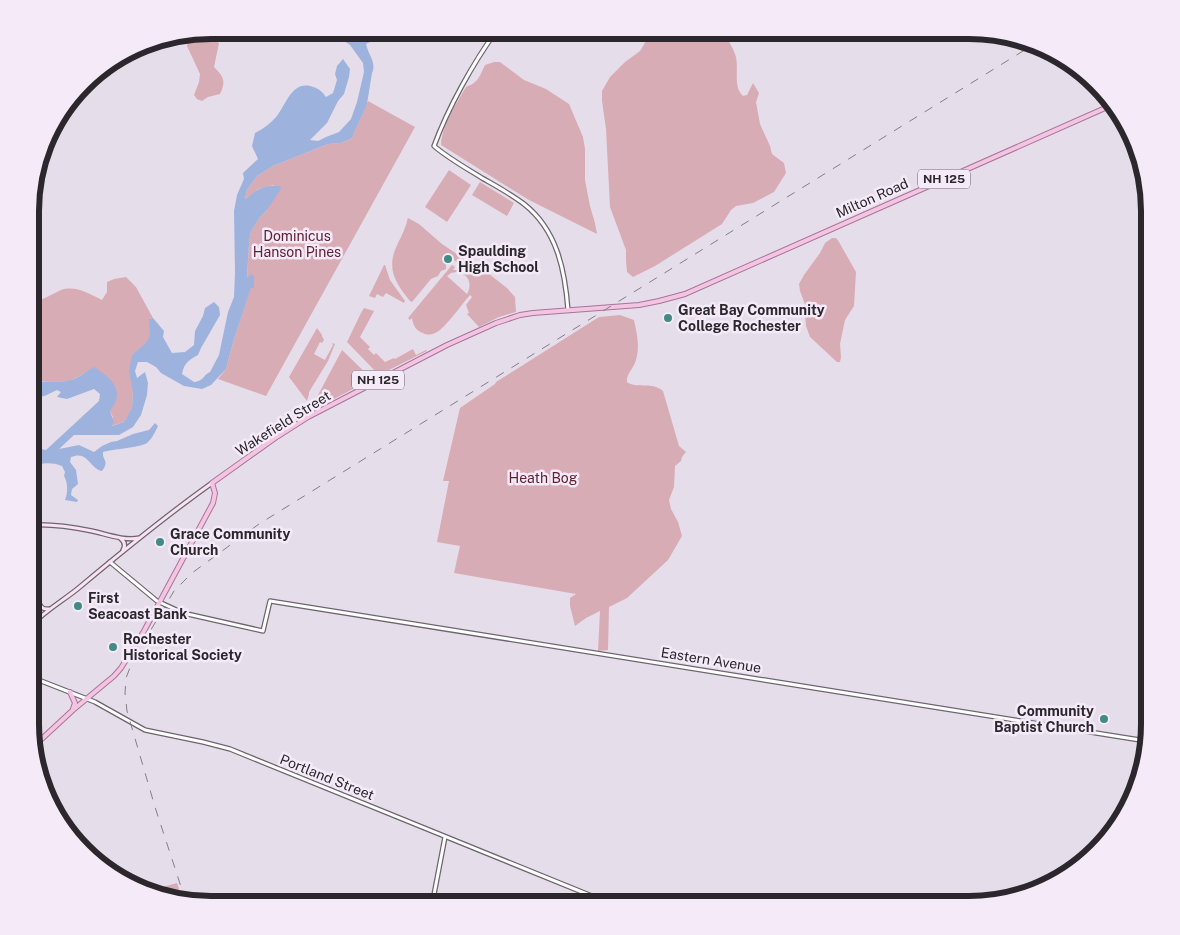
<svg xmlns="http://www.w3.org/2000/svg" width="1180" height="935" viewBox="0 0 1180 935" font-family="'Public Sans',sans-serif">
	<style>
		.green { fill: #d8acb4; fill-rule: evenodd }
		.water { fill: #9eb2de }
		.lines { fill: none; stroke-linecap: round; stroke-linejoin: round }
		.tertiary-casing { stroke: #6d6570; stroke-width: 5.5 }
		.secondary-casing { stroke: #6d6570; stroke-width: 5.5 }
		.primary-casing { stroke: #a87497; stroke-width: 6 }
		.tertiary { stroke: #fff; stroke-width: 3 }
		.secondary { stroke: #f9e2f1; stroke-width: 3 }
		.primary { stroke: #f4c5e3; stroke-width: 4 }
		.rail { stroke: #847e87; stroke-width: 1; stroke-dasharray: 9 9; stroke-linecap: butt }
		.poi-dot { fill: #438a84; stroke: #f4eaf8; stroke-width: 2 }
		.labels { text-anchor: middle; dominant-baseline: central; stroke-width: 5; stroke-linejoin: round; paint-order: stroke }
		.shield { fill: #f4eaf8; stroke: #676269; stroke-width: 1 }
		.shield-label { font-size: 12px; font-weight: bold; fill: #2b272c }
		.street-label { font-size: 14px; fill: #2b272c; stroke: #f4eaf8 }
		.park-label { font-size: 14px; fill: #622032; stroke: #f4eaf8 }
		.poi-label { font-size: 14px; font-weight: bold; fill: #2b272c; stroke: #f4eaf8; text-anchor: start }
		.rim { fill: none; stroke: #2b272c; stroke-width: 6 }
	</style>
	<rect width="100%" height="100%" fill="#e6ddea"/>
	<!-- green -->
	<path class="green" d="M208,30H215L214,39L215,41L219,43L214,67C224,77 226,81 220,94L208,97L202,101L197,99L194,95L199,82L200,74L187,46C188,34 200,40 208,30Z
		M646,30H720C726,37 732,45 735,54C740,66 732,86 743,96L747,95L753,83L759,93L756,102L760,124L770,146L772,154L784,163L786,173L774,192L753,203L736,206L731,210L722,224L655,266L633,277L627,272L626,261V250L610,207L606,129L602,101V91L610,77L625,62L640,51L646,41Z
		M494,62H500L524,80L546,89L569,104L583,137L585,149V180L590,206L595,223L597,234L529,200L441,145C442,125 456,104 466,87C479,82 479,77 485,65Z
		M368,101L415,127L266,396L218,379L226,369L234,339L251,287L254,288L247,279L249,243L251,231L260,217L267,210L274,185L258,189L251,196L245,199L247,190L257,176L273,166L328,144L341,143L352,138Z
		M449,170L471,185L447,222L425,207Z
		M480,182L514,203L507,216L472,195Z
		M408,218L419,224L442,244L482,271L484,270L507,288L515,297L516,312L499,317L479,327L467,314L469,313L466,305L472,297L470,295C462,304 444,330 435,333C431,335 426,335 423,333C416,331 413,325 412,318L410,320L408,318L452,265L455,267L453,270H460L462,267L447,254L445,257L446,261H448L449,265H446V269L441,271L438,276L431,279L412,302L410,301C397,285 387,271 395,250C398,242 403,234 406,225C407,222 407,220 408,218ZM456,272C468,273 473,283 467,294L447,276L451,273Z
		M832,238H836L839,242L856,272L854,306L845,320L840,344L841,357L840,362H837L810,337L806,326L805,314L806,307L800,291L799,284L804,275L820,253L825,243Z
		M384,265H385L390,280L405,301L404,303L386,293L383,297L377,294L375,298L369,296Z
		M126,277L136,287L153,318L150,319L151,331L148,343L132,355L133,392L132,409L124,422L111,426L113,417L110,411L94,368L70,381H42L31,377V303C42,300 51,295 61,290C75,285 90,294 102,300L107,292V282L114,279Z
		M364,308L374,311L360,337L370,347L368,349L374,355L376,353L385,362L394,358L395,359L413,349L416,355L426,350L427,351L379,375L347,342L361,313Z
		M620,315L634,320C637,335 640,345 636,360C634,368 626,374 627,382C636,389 651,381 663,391L679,446L686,452L682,457L681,461L675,466L674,487L669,500L671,509L678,522L682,536L668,560L627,598L609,607L608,650L598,651L600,611L586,618L575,626L570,606V598L576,594L454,573L460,546L437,542L449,481H443L460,408L495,384L496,382L599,317Z
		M317,328L322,335V336L324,340L322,343L320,342L314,354L325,360L333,345L332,343L335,344L328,361L309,392V394L307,401L289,377Z
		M342,350L372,379L309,412Z
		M177,883L183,901L155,894L156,889Z"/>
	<!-- water -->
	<path class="water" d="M328,30H380C380,38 373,41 366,44C368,54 377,63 372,73L367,104L352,138L341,143L328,144L273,166L257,176L247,190L245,199C251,196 254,191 259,189C265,186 273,185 280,186L281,189L267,210L260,217L251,231L249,243L247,278L251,274L254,276V288H251L234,339L226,369L211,385L202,389L184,386L161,373L156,367L147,362H138L135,371L137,378L145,372L148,383L147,395L141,415L133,427L119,435H74L59,449L79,445L94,452L102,446L111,442L117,441L133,434L149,430L155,423L158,426C155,432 152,439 147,443C138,448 113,449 103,452C102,460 110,461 102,471C89,468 88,450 71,457L70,462L76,470L78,484L72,489L71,495L78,500L77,502L65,500C68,493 68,482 64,476L65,472L62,466C52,462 41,463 31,466V449L35,448L46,450L99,401L100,394L94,389L67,399L57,397L61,392L57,390C49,393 44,399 35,395L33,389L35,383C47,380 56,382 68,381C75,380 87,371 94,367C105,374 121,385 116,400C115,404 112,408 110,411L114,422L112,426L124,422L132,408L133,392L129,371L132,355C148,341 152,342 149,319L153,318L164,331L163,337L172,353L185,352L194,345L195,331L203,316L205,308L214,302L219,307L220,315L201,348L198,355C189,360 184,363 182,374L194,382C204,381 202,376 210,372L219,355L228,312L234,297L235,272L234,211L237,195L244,179L243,173L258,159L252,146L255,133C263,129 271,123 277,116C286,104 292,82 310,86C318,88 322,91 326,97L333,93L337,80L335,74L337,66L343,59L350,69L349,77L344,94L338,101L327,123L310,140L318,141L326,137L339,132L351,119L357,102L364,72L363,63L350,45Z"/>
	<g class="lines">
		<defs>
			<path id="tertiary" d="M497,30C473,63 448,108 434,146C448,158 466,168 482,178C496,186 511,194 524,204C557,230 565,270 568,310
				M110,562L157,601L183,613L263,631L270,601L1140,740L1149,741
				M31,677L95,702L145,730L203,742L230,749L614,905
				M432,905L445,837"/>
			<path id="secondary" d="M33,525C54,524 72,527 92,531C106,534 124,541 139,538
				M120,538C124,541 126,545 123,550
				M37,598C40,605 41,610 49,609
				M33,624C47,609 66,599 81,586C124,550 167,515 212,483
				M31,631L33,624L37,598L33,542L36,472L31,449"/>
			<path id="primary" d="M70,692L75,703L73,709
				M33,747L73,710L114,676L121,668L144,631L213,503L215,493L212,483L275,438L308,417L447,345L496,323L520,315L533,313L639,305L659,301L685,294L1112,105"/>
		</defs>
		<!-- tertiary casing -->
		<use href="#tertiary" class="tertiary-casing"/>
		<!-- secondary casing -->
		<use href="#secondary" class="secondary-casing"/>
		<!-- primary casing -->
		<use href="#primary" class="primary-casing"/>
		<!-- tertiary -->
		<use href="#tertiary" class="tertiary"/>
		<!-- secondary -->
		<use href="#secondary" class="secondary"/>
		<!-- primary -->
		<use href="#primary" class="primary"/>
		<!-- rail -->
		<path class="rail" d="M186,902L155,807L127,711L125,693L126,678L133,660L174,591L192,573L259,524L1036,43"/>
	</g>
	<!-- markers -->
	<g class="poi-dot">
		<circle cx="448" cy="259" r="5"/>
		<circle cx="668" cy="318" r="5"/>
		<circle cx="160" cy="542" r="5"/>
		<circle cx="78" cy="606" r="5"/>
		<circle cx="113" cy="647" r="5"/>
		<circle cx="1104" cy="719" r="5"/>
	</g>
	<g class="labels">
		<!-- shield labels -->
		<g class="shield">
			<rect x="918" y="169.5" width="52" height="19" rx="4"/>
			<rect x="352" y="370.5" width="52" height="19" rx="4"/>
		</g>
		<g class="shield-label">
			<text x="944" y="179">NH 125</text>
			<text x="378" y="380">NH 125</text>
		</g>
		<!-- street labels -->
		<g class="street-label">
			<text transform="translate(872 198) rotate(-24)">Milton Road</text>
			<text transform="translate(283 423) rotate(-32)">Wakefield Street</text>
			<text transform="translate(711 660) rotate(9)">Eastern Avenue</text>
			<text transform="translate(327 777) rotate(22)">Portland Street</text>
		</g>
		<!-- park labels -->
		<g class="park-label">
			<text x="297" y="236">Dominicus<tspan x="297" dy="16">Hanson Pines</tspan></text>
			<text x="543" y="478">Heath Bog</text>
		</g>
		<!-- poi labels -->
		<g class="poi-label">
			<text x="458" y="251">Spaulding<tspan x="458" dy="16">High School</tspan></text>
			<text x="678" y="310">Great Bay Community<tspan x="678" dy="16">College Rochester</tspan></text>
			<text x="170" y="534">Grace Community<tspan x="170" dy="16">Church</tspan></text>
			<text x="88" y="598">First<tspan x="88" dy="16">Seacoast Bank</tspan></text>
			<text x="123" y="639">Rochester<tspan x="123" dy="16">Historical Society</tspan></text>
			<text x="1094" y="711" text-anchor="end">Community<tspan x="1094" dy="16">Baptist Church</tspan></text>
		</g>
	</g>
	<!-- crop -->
	<path d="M0 0H1180V935H0ZM211 39H969A172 172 0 0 1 1141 211V724A172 172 0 0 1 969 896H211A172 172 0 0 1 39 724V211A172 172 0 0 1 211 39Z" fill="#f4eaf8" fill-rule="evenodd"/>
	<path class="rim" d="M211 39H969A172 172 0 0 1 1141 211V724A172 172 0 0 1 969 896H211A172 172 0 0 1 39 724V211A172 172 0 0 1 211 39Z"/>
</svg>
